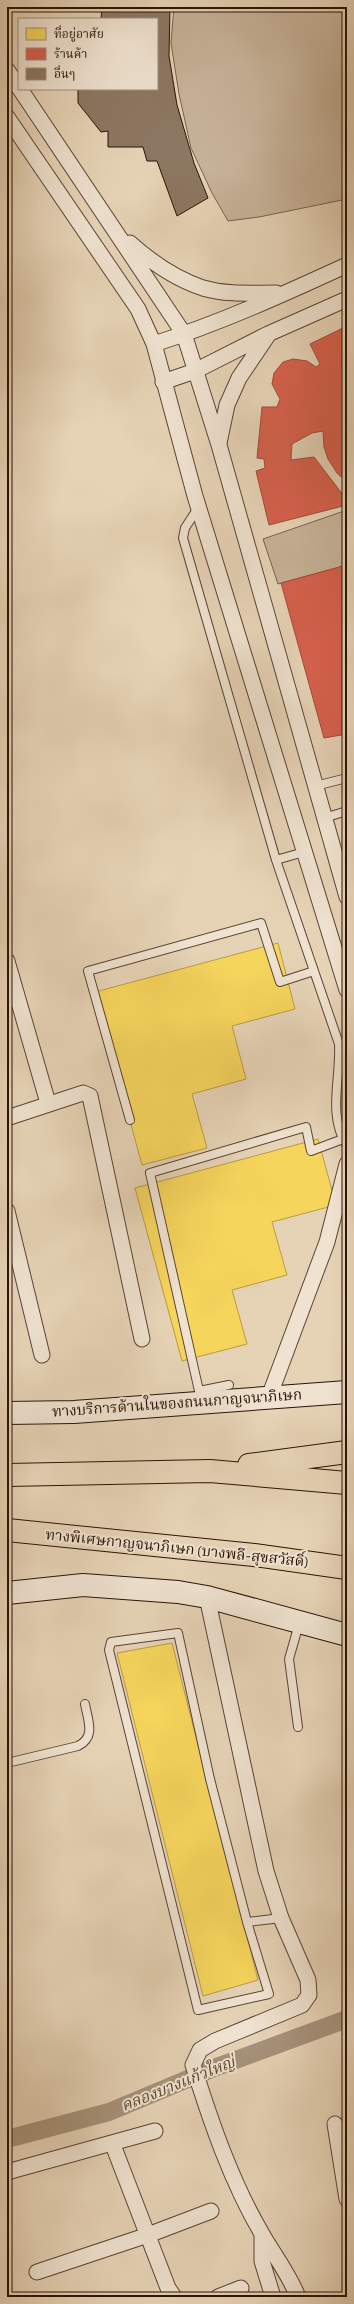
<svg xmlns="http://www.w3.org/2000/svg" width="354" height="2304" viewBox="0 0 354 2304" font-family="Alegreya,'Noto Serif Thai',serif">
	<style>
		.green { fill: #c6b298; stroke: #78624f }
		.homes { fill: #f6d55c; stroke: #b99b42 }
		.shops { fill: #d6604d; stroke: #a34938 }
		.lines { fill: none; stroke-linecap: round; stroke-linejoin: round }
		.canal { stroke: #a6927a; stroke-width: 18 }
		.building { fill: #8c7762; stroke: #2b1306 }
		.lane-casing { stroke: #5a4332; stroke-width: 10 }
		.street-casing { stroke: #5a4332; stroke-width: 17 }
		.secondary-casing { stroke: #2b1306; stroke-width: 24 }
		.highway-casing { stroke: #2b1306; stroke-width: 24 }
		.lane { stroke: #efe2d0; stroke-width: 8 }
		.street { stroke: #efe2d0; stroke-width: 15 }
		.secondary { stroke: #efe2d0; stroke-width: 22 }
		.highway { stroke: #e6d3b6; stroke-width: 22 }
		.labels { text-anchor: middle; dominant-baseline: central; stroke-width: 4; stroke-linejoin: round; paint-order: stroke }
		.street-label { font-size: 15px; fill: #2b1306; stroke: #efe2d0 }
		.water-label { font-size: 16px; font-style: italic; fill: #5c4634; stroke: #efe2d0 }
	</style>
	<rect width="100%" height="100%" fill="#e6d3b6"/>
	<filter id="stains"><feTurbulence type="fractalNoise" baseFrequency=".005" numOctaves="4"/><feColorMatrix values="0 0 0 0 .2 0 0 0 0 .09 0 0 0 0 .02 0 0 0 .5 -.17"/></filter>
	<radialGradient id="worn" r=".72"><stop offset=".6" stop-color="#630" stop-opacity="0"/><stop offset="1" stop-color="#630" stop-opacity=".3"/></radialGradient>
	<!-- green -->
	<path class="green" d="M174,7H347V199L259,217L228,221L212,193L191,148L179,94L171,43Z
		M347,510V565L278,584L263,539Z"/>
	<!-- homes -->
	<path class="homes" d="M278,943L295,1009L232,1026L246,1079L192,1094L207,1148L142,1165L95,992Z
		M318,1139L336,1205L272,1222L287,1275L232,1290L247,1344L182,1361L135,1188Z
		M172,1643L258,1980L203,1996L117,1653Z"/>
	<!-- shops -->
	<path class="shops" d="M347,326V482L337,473L328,459L324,447L323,431L312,433L292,444L291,460L314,457L347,500V505L269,525L256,471L265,468L264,459L257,458L262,407H277L280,399L272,384L274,373L283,362L293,359L307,361L316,367L320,364L310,344Z
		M347,565V734L324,738L281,583Z"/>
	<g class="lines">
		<!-- canal -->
		<path class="canal" d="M7,2139L109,2112L214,2068L347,2019"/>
	</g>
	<!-- building -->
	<path class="building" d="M102,7H170L169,56L177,105L194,163L208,198L177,216L157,161H147L143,147H108V131L101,132L78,103V89H157V19H101Z"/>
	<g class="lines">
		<defs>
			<path id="lane" d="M198,508L185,528L183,538L276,860L339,1044C341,1080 327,1114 347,1146
				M315,786L347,778
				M324,818L347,811
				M276,860L304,852
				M130,1120L88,971L261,923L280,982L314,971
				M229,1385L199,1391L150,1173L306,1127L311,1151L343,1139
				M298,1727L289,1659L299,1624
				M7,1763L78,1746C96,1737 88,1721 85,1704
				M247,1922L269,1994L198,2010L109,1650L111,1642L178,1633L210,1779L247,1922L281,1918"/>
			<path id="street" d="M7,70L19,88
				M20,89L184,334L219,445L347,897
				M7,117L138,309L154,344L195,496L347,990
				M130,243C150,261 176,279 203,288C226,295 253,293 276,293
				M154,344C220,323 284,294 347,265
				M163,382L195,371L268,334L347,299
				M219,443L227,405L239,378L268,335
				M7,961L48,1103
				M7,1118L83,1093L90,1096L142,1339
				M7,1211L42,1355
				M269,1397L327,1242L347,1164
				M207,1597L266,1871L281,1918L308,1980L309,1995L302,2005L215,2041L200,2050L193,2065C211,2122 231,2181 262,2234C274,2255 289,2274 298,2297
				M335,2124L347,2199
				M113,2145L168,2288L174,2297
				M7,2172L155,2131
				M262,2235V2261L273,2297
				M37,2272L148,2235L211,2211
				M218,2297L241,2288"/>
			<path id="secondary" d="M7,1413L74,1412L347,1392
				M7,1593L83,1585L178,1592L207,1597L347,1635"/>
			<path id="highway" d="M249,1465L347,1452
				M7,1475L210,1471L347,1483
				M7,1530L254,1555L347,1568"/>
		</defs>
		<!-- lane casing -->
		<use href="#lane" class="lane-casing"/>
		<!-- street casing -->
		<use href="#street" class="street-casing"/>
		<!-- secondary casing -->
		<use href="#secondary" class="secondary-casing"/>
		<!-- highway casing -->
		<use href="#highway" class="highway-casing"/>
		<!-- lane -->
		<use href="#lane" class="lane"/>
		<!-- street -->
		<use href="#street" class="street"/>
		<!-- secondary -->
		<use href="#secondary" class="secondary"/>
		<!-- highway -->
		<use href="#highway" class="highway"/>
	</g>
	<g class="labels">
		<!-- street labels -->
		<g class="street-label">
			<text transform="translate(177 1403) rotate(-4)">ทางบริการด้านในของถนนกาญจนาภิเษก</text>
			<text transform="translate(177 1548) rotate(6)">ทางพิเศษกาญจนาภิเษก (บางพลี-สุขสวัสดิ์)</text>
		</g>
		<!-- water labels -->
		<g class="water-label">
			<text transform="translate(178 2084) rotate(-22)">คลองบางแก้วใหญ่</text>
		</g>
	</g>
	<!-- margin -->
	<rect width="354" height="2304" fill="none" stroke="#e6d3b6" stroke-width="24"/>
	<rect x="8" y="8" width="338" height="2288" fill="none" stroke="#2b1306" stroke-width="2"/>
	<rect x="12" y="12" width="330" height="2280" fill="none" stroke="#2b1306"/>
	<!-- legend -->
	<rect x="18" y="18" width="140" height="72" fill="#efe2d0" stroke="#a18f7f"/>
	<rect x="26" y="28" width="20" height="12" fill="#f6d55c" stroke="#a18f7f"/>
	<text x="54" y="38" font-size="12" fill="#2b1306">ที่อยู่อาศัย</text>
	<rect x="26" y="48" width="20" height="12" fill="#d6604d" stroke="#a18f7f"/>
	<text x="54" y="58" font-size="12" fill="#2b1306">ร้านค้า</text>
	<rect x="26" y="68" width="20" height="12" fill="#8c7762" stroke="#a18f7f"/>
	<text x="54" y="78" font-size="12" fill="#2b1306">อื่นๆ</text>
	<rect width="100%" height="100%" filter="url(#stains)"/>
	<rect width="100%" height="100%" fill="url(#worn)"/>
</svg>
